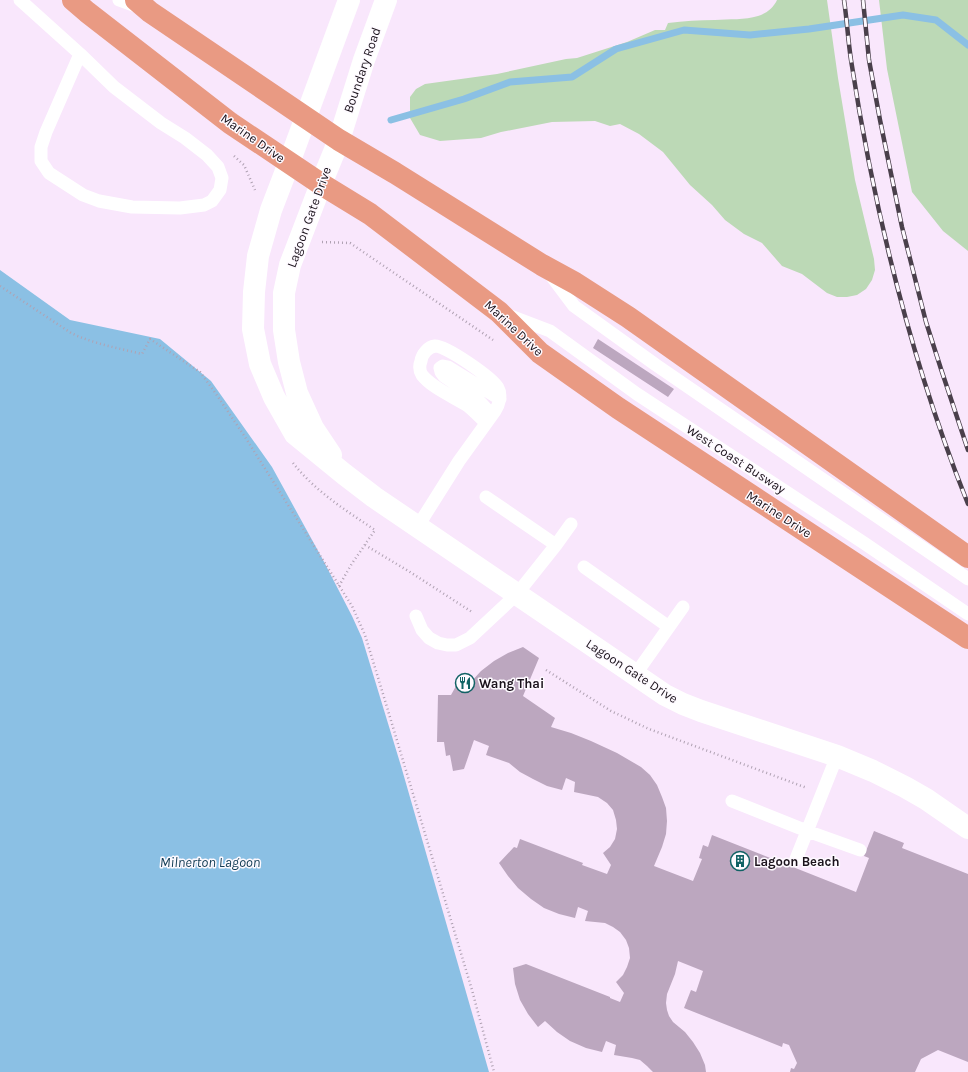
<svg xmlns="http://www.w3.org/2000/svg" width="968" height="1072" viewBox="0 0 968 1072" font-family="Karla,sans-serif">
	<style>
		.green { fill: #bcd9b6 }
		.water { fill: #8bc0e4 }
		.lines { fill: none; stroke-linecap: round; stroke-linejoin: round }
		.stream { stroke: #8bc0e4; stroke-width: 7 }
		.building { fill: #bca7bf }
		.path { stroke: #b0a2b3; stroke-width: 2.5; stroke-dasharray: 1 3; stroke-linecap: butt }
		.lane { stroke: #fff; stroke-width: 13 }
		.street { stroke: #fff; stroke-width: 22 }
		.secondary { stroke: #fff; stroke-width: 22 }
		.primary { stroke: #e99a83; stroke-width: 22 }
		.rail-casing { stroke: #4a404b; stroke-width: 4.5 }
		.rail { stroke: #fefaff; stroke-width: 3; stroke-dasharray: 9; stroke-linecap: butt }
		.labels { text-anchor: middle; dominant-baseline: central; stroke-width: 3; stroke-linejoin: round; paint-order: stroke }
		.street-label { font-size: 13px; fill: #1a121b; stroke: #fefaff }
		.poi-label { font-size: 13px; font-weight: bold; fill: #1a121b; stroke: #fefaff; text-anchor: start }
		.water-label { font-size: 14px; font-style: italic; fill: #103b54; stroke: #fefaff }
	</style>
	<rect width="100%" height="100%" fill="#f9e7fc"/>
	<!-- green -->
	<path class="green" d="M777,0H827L838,78L855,180L874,259L875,270L872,280L866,289L857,295L847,297H837L827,293L802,274L782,266L762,243L744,234L725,220L712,205L690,185L663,152L639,134L620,124L610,126L595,121L552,122L501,132L481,138L440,141L420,135L410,118V97L416,89L425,84L497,74L566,59L577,58L627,42L655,30H665L668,23C684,21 699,20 715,20C729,19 745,20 758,16C766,14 774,7 777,0Z
		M879,0H968V251L943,231L912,192L887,69Z"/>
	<!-- water -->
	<path class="water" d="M0,270L70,320L160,339L211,381L272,467L322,558L352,616L362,638L401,766L489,1072H0Z"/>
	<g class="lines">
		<!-- stream -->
		<path class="stream" d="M391,120L464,99L510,82L572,77L616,49L684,30L750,35L809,29L903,15L936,20L968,45"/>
	</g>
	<!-- building -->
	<path class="building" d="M598,339L674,389L668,397L593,348Z
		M523,647L539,658L523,696L555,718L551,727L571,733L591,741L617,753L641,767L650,775L657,785L662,797L666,808L667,821L666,834L662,847L654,866L693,881L702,859L699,858L703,845L708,847L712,835L856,892L869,858L864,856L874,831L904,843L902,848L968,874V1062L938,1050L921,1059L915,1072H790L791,1068L794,1069L797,1063L789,1045L783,1043L782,1047L684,1008L691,990L696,992L703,971L678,961L675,974L667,994L666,1003L667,1010L669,1016L673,1022L685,1032L693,1042L700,1053L705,1065L706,1072H653L647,1066L640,1060L632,1058L614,1055L616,1045L606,1041L602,1052L586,1048L570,1041L557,1032L545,1021L538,1027L528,1014L520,1000L515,984L513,968L526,964L610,997V998L620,1002L624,993L616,982L623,975L627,967L630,958L629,948L626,940L620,932L613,927L605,923L585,921L588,911L578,907L575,918L559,914L544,908L531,899L518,888L508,876L499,863L514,847L517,848L520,839L583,863L582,865L607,874L611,865L603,853L610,847L615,839L617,829L616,820L613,810L607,803L598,797L574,792L575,782L566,778L562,790L547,786L533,779L520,772L509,763L486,755L489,746L474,740L464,769L453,771L450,755L446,756L444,742H437L438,695H451L456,686L463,677L470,683L481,671L494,661L508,653Z"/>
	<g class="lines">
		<!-- path -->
		<path class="path" d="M234,156L244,165L255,190
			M322,242L350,243L493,340
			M0,286L71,333C94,344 118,348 142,354L150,339L200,372L214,391L245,437L352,606L365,635L380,684L472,990L494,1072
			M293,463C315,491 345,510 375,530L351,565L339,586
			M365,545L410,572L472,612
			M546,670L611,711L649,729L807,788"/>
		<!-- lane -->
		<path class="lane" d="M20,0L80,54L114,87L161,123L185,138L207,155L218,167L222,178L220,190L212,201L204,205L180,208L132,207L99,201L83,195L49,173L41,161V147L46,132L80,54
			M119,0L141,8
			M550,274L574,306L656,365L882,520L968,579
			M508,315L550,331L637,394L864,543L968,614
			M492,415L482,404L475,397L444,376L441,372L440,368L443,366L448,367L500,399
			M486,497L556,545
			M418,526L459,461L495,411C499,405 502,395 498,388C493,378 445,345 435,346C428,347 422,354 421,361C419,366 419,370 422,375C432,388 454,397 468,406C474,411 480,417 486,423
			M584,567L669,627
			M416,616L422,630L429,638L438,643L447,645H456L470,638L517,594L556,545L571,524
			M635,675L683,607
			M732,801L807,831L860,850
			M796,859L837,756"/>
		<!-- street -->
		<path class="street" d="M289,163L271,210L258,256L254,292L253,329L260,364L274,397L295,434L344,474L374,497L665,695L683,704L701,711L837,756L873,771L905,787L926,799L968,828
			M321,184L290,265L284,293V330L289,362L297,393L313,428L331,455"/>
		<!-- secondary -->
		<path class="secondary" d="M289,163C309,109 329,54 349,0
			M321,184L339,140L364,60L386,0"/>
		<!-- primary -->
		<path class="primary" d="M73,0L87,12L230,123L321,184L370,214L499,312L540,353L618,408L968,638
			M136,0L150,12L339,140L395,173L542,265L575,283L628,317L968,557"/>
		<defs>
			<path id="rail" d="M844,0C847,20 848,40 851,60C874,210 912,364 968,504
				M863,0L869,60L880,120L902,227L926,322L941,369L968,450"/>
		</defs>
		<!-- rail casing -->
		<use href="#rail" class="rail-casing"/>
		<!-- rail -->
		<use href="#rail" class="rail"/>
	</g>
	<!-- icons -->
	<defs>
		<symbol id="restaurant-ring" viewBox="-11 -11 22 22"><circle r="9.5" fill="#fefaff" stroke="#116265" stroke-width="1.5"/><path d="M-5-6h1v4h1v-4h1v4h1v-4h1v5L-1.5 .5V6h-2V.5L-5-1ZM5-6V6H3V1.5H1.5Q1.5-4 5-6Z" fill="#116265"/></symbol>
		<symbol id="building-ring" viewBox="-11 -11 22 22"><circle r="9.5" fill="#fefaff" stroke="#116265" stroke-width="1.5"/><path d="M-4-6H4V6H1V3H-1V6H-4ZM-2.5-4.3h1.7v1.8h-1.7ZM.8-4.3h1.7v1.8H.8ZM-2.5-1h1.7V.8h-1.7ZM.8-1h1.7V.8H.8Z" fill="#116265"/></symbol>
	</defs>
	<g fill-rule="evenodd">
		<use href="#restaurant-ring" x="454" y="672" width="22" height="22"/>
		<use href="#building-ring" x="729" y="850" width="22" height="22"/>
	</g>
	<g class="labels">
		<!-- street labels -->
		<g class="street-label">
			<text transform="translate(362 70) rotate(-71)">Boundary Road</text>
			<text transform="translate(253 138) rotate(35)">Marine Drive</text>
			<text transform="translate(309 217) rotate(-70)">Lagoon Gate Drive</text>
			<text transform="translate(514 328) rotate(43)">Marine Drive</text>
			<text transform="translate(736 459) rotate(33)">West Coast Busway</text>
			<text transform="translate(779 514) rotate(33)">Marine Drive</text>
			<text transform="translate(632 671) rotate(33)">Lagoon Gate Drive</text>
		</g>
		<!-- poi labels -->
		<g class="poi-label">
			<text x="479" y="683">Wang Thai</text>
			<text x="754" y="861">Lagoon Beach</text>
		</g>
		<!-- water labels -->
		<g class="water-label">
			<text x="210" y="862">Milnerton Lagoon</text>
		</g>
	</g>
</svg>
